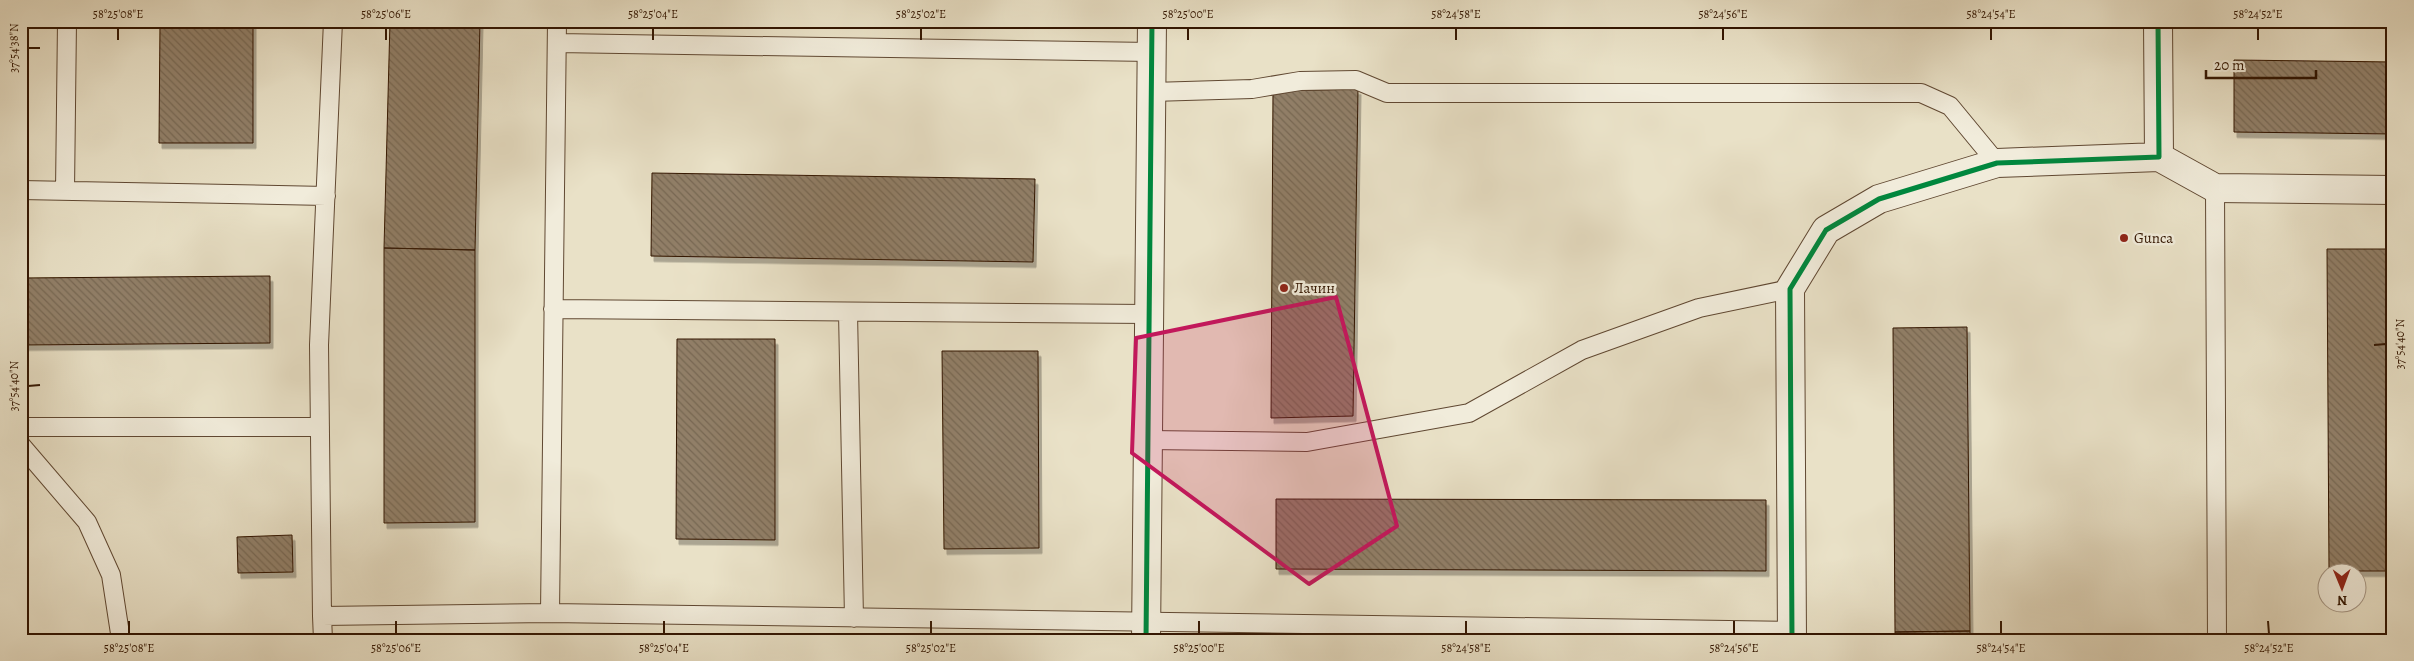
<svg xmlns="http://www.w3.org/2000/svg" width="2414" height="661" viewBox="0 0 2414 661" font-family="Alegreya,serif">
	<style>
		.building { fill: url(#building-back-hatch); stroke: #321501; filter: url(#shadow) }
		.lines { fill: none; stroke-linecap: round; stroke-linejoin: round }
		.lane-casing { stroke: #604832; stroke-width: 20 }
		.street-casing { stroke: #604832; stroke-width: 30 }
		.lane { stroke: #f1ecdb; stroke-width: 18 }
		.street { stroke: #f1ecdb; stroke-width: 28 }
		.cycleway-casing { stroke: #f1ecdb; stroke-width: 8 }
		.cycleway { stroke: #00873e; stroke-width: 5 }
		.marked { fill: #c2185b; fill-opacity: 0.2; stroke: #c2185b; stroke-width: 4; stroke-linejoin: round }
		.ticks { fill: none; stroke: #321501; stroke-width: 2 }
		.poi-dot { fill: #8f2418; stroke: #f1ecdb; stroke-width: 2 }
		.labels { text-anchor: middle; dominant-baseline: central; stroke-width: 5; stroke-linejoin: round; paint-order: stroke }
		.poi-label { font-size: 15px; fill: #321501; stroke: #f1ecdb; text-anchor: start }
		.neatline { fill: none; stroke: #321501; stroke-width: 2 }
		.ticks-label { font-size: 12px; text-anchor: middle; fill: #321501 }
	</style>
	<defs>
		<pattern id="building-back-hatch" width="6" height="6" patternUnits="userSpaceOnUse" patternTransform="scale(1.25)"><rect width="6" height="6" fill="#917f68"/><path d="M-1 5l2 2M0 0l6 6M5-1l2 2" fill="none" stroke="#776753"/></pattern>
		<filter id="shadow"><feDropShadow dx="3" dy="5.5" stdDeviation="0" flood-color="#0004"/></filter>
	</defs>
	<rect width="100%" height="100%" fill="#e9e1c7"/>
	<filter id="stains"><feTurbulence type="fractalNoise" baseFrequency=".004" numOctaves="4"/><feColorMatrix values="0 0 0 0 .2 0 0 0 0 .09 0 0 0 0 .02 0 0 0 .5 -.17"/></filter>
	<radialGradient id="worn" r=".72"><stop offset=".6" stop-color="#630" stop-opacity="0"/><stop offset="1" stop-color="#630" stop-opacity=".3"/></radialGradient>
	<!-- building -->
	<path class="building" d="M160,21H253V143H159Z
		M390,21H480L475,250L384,248Z
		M2234,60L2393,62V134L2234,132Z
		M1358,89L1353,416L1271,418L1273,91Z
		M652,173L1035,179L1033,262L651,256Z
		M384,248L475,250V522L384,523Z
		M2327,249H2392L2393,571H2329Z
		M270,276V343L21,345V278Z
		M1967,327L1970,631L1895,632L1893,328Z
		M677,339H775V540L676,539Z
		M942,351H1038L1039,548L944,549Z
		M1276,499L1766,500V571L1276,569Z
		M292,535L293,572L238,573L237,537Z
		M1970,631V640H1895V632Z"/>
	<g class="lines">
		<defs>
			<path id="lane" d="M557,43L1152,52
				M1152,92L1252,89L1300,81L1356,80L1387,93H1921L1950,106L1997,163
				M2215,188L2217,640
				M21,190L326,196
				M65,191L67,21
				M553,309L1149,314
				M848,312L854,618
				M21,427H320
				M1148,440L1307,442L1469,413L1582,350L1699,308L1790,289
				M21,445L87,522L111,575L121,640
				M550,613L1792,631
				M322,616L319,345L333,21
				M323,640L322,616L550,613L557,21"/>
			<path id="street" d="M2159,157L2215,188L2393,190
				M1146,640L1152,21
				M1792,640L1790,289L1826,230L1879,199L1997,163L2159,157L2158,21"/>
		</defs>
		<!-- lane casing -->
		<use href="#lane" class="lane-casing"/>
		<!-- street casing -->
		<use href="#street" class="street-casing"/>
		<!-- lane -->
		<use href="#lane" class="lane"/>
		<!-- street -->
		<use href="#street" class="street"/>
		<defs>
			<path id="cycleway" d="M1146,640L1152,21
				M1792,640L1790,289L1826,230L1879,199L1997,163L2159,157L2158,21"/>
		</defs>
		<!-- cycleway casing -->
		<use href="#cycleway" class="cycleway-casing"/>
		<!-- cycleway -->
		<use href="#cycleway" class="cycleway"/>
	</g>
	<!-- marked area -->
	<path class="marked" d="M1336,297L1397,526L1309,584L1132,453L1136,338Z"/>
	<!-- ticks -->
	<path class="ticks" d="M118,28V40M386,28V40M653,28V40M921,28V40M1188,28V40M1456,28V40M1723,28V40M1991,28V40M2258,28V40M28,48H40M2374,345L2386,344M28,386L40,385M129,621V634M396,621V634M664,621V634M931,621V634M1199,621V634M1466,621V634M1734,621V634M2001,621V634M2268,621L2269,634"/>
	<!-- markers -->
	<g class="poi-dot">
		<circle cx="2124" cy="238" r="5"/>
		<circle cx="1284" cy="288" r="5"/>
	</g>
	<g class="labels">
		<!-- poi labels -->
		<g class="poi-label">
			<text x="2134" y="238">Gunca</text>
			<text x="1294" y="288">Лачин</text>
		</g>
	</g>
	<!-- margin -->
	<rect width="2414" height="661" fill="none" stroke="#e9e1c7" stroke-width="55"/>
	<!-- north arrow -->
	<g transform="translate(2342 588) rotate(179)"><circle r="24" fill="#f1ecdb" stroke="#a59684"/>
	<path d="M0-4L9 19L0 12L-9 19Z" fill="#8f2418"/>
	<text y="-8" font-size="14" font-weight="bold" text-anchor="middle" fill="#321501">N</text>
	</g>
	<!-- scale -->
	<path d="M2206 70v8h110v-8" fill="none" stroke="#321501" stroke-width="2.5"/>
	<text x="2214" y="70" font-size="15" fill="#321501" stroke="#f1ecdb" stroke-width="4" paint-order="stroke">20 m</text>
	<rect x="28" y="28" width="2358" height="606" class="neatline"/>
	<g class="ticks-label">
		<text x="118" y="18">58°25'08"E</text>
		<text x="386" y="18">58°25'06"E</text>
		<text x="653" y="18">58°25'04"E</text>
		<text x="921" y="18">58°25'02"E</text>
		<text x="1188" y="18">58°25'00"E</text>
		<text x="1456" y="18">58°24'58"E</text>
		<text x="1723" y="18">58°24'56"E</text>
		<text x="1991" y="18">58°24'54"E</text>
		<text x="2258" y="18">58°24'52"E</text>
		<text transform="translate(14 48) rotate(-90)" y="4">37°54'38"N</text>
		<text transform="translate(2400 344) rotate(-90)" y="4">37°54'40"N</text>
		<text transform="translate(14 386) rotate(-90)" y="4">37°54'40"N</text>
		<text x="129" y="652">58°25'08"E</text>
		<text x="396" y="652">58°25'06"E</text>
		<text x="664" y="652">58°25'04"E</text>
		<text x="931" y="652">58°25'02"E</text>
		<text x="1199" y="652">58°25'00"E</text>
		<text x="1466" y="652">58°24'58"E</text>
		<text x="1734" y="652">58°24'56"E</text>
		<text x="2001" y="652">58°24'54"E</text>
		<text x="2269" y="652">58°24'52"E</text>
	</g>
	<rect width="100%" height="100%" filter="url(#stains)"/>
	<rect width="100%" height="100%" fill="url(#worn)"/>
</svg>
